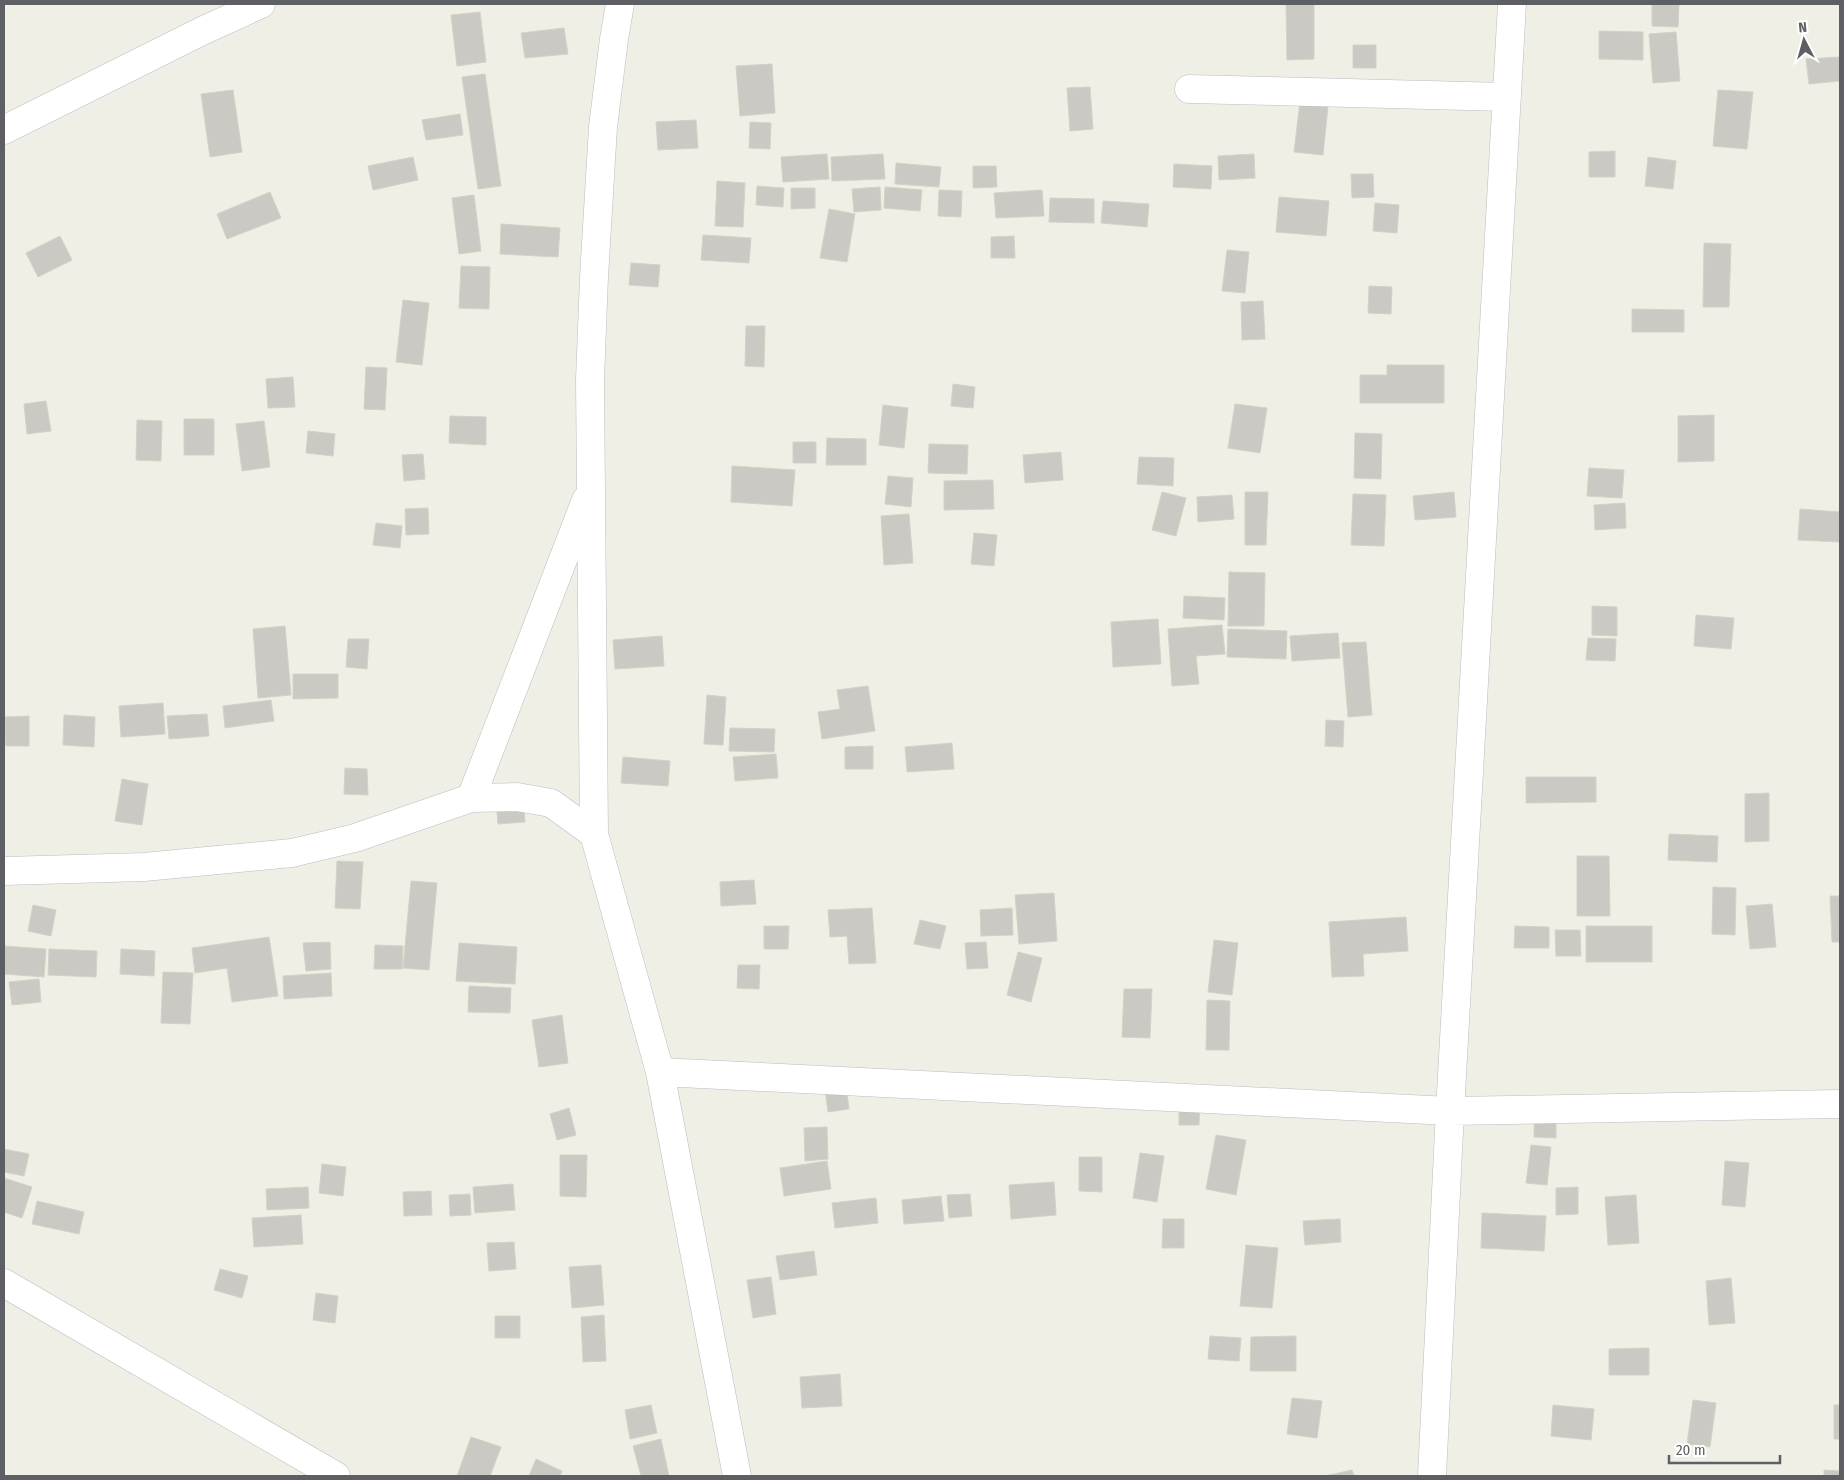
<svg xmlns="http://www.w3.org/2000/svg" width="1844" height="1480" viewBox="0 0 1844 1480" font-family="'Fira Sans Condensed',sans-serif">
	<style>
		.building { fill: #cac9c3; stroke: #d3d2c5 }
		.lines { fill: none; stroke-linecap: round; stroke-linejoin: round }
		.minor-casing { stroke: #bbbcc1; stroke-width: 29 }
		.minor { stroke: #fff; stroke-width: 28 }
	</style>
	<rect width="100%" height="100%" fill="#efefe6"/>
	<!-- building -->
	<path class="building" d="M1286,4H1314V59L1287,60Z
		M1652,4H1679L1678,27L1652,26Z
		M480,12L486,62L457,66L451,15Z
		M564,28L568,54L525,58L521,33Z
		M1599,31L1643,32V60L1599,59Z
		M1676,32L1680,81L1653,83L1649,34Z
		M1353,45H1376V68H1353Z
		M1840,57V81L1809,84L1806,59Z
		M772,64L775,113L740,116L736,66Z
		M485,74L501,186L478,189L462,77Z
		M1090,87L1093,129L1070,131L1067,88Z
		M233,90L242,152L210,157L201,94Z
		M1718,90L1753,92L1747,149L1713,146Z
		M1301,93L1329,96L1323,155L1294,152Z
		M460,114L463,135L426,140L422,120Z
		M696,120L698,148L658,150L656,122Z
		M750,122L771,123L770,149L749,148Z
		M1615,151V177H1589V152Z
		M827,154L829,179L783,182L781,157Z
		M883,154L885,179L832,181L831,157Z
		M1254,154L1255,178L1219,180L1218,156Z
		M413,157L418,180L373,190L368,166Z
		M1648,157L1676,161L1673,189L1645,186Z
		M896,163L941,167L939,187L895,184Z
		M1174,164L1212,166L1211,189L1173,187Z
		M973,166H996L997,187L973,188Z
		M1351,174H1373L1374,197L1352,198Z
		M717,181L745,183L743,227L715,226Z
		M757,186L784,188L783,207L756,205Z
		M880,187L881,210L854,212L852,189Z
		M885,187L922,190L920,211L884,208Z
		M791,188H815V208L791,209Z
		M939,190L962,191L961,217L938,216Z
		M1042,190L1044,216L996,218L994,193Z
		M270,192L281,218L227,239L217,214Z
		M474,195L481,251L459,254L452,198Z
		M1279,197L1329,201L1326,236L1276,232Z
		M1050,198L1094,199V223L1049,222Z
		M1103,201L1149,204L1147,227L1101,223Z
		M1375,203L1399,205L1397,233L1373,231Z
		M829,209L855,214L847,262L820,258Z
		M501,224L560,228L558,257L500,254Z
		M703,235L751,238L749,263L701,260Z
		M60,236L72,260L38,277L26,253Z
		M1014,236L1015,258H991V237Z
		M1704,243L1731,244L1729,307H1703Z
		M1227,250L1249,252L1245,293L1222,291Z
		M631,263L660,265L658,287L629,285Z
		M461,266L490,267L489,309L459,308Z
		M1369,286L1392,287L1391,314L1368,313Z
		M403,300L429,303L422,365L396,362Z
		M1263,301L1265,339L1242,340L1241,302Z
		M1632,309L1684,310V332H1632Z
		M746,326H765L764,367L745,366Z
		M1387,365H1444V403H1360V375H1387Z
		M366,367L387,368L385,410L364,409Z
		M293,377L295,407L268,408L266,379Z
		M953,384L975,387L973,408L951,406Z
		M46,401L51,431L27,434L24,404Z
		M1235,404L1267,408L1260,453L1228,448Z
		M883,405L908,408L904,448L879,445Z
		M1714,415V461L1678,462V416Z
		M450,416L486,417V445L449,443Z
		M184,419H214V455H184Z
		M137,420L162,421L161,461L136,460Z
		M264,421L270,467L242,471L236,424Z
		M308,431L335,434L333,456L306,453Z
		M1355,433L1382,434L1381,479L1354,478Z
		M827,438L866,439V465H826Z
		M793,442H816V463H793Z
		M929,444L968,445L967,474L928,473Z
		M1061,452L1063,480L1025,483L1023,455Z
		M423,454L425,479L404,481L402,455Z
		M1139,457L1174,458L1173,486L1137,484Z
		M732,466L795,470L792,506L731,502Z
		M1589,468L1624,470L1622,498L1587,496Z
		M888,476L913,478L911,507L885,504Z
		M993,480L994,509L944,510V481Z
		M1162,492L1186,498L1176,536L1152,530Z
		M1245,492H1268L1266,545H1245Z
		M1454,492L1456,517L1415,520L1413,496Z
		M1353,494L1386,495L1384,546L1351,545Z
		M1232,495L1234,519L1198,522L1197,497Z
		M1625,503L1626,528L1595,530L1594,505Z
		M428,508L429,534L406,535L405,509Z
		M1800,509L1840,512V542L1798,540Z
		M909,514L913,563L884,565L881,516Z
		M376,523L402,526L400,548L373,545Z
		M974,533L997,535L994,566L971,564Z
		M1229,572L1265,573L1264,626H1228Z
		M1184,596L1225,598L1224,620L1183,618Z
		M1592,606L1617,607V636L1592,635Z
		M1696,615L1734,618L1731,649L1694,646Z
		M1158,619L1161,664L1113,667L1111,622Z
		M1222,625L1225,654L1196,656L1199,684L1172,686L1168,629Z
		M285,626L291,695L258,698L253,629Z
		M1228,629L1287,631L1286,659L1227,657Z
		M1338,633L1340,658L1292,661L1290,636Z
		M662,636L664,666L615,669L613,640Z
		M1588,638L1616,639L1615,661L1586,660Z
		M348,639H369L367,669L346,667Z
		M1366,642L1372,715L1348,717L1342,643Z
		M293,674H338V698L293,699Z
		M868,686L875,731L822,739L818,712L840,709L837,690Z
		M707,695L726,697L723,745L704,744Z
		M271,700L274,721L225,728L223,706Z
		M163,703L165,734L121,737L119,706Z
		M207,714L209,736L169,739L167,716Z
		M64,715L95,717L94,747L63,745Z
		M29,716V746H6L5,717Z
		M1326,720L1344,721L1343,747L1325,746Z
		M730,728L775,729L774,752L729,751Z
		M952,743L954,769L907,772L905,747Z
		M873,746V769H845V747Z
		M776,754L778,778L735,781L733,757Z
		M623,757L670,761L668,786L621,783Z
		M345,768L367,769L368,795L344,794Z
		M1526,777H1596V802L1526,803Z
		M122,779L148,784L142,825L115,821Z
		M1769,793V841L1745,842V794Z
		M523,799L525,822L498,824L496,801Z
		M1669,834L1718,836L1717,862L1668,860Z
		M1577,856H1609L1610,916H1577Z
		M337,861L363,862L360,909L335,908Z
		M754,880L756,904L721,906L720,882Z
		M411,881L437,883L429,970L403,968Z
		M1713,887L1736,888L1735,935L1712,934Z
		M1054,893L1057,941L1019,944L1015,895Z
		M1830,896H1840V942H1832Z
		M1772,904L1776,947L1750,949L1746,906Z
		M33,905L56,910L51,936L28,931Z
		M872,908L876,963L849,964L847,936L830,937L828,910Z
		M1012,908L1013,935L981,936L980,910Z
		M1406,917L1408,951L1363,954L1364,976L1332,977L1329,922Z
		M920,920L946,926L940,949L914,944Z
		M764,926H789L788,949H764Z
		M1515,926L1549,927V948H1514Z
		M1586,926H1652V962H1586Z
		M1555,930H1580L1581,956H1556Z
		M269,937L278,996L232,1002L227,968L195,973L192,948Z
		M1214,940L1238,943L1232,995L1208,992Z
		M330,942L331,969L306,971L303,943Z
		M986,942L988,968L967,969L965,943Z
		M459,943L517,947L515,984L456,981Z
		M375,945L403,946L402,969H374Z
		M4,946L46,949L44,977L4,974Z
		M49,949L97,951L96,977L48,975Z
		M121,949L155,951L154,976L120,974Z
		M1018,952L1042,958L1031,1002L1007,995Z
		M738,965H760L759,989L737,988Z
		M163,972L193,973L190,1024L161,1023Z
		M331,973L332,996L284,999L283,976Z
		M39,979L41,1002L12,1005L9,982Z
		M469,986L511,988L510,1013L468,1012Z
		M1124,989H1152L1150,1038L1122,1037Z
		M1207,1000L1230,1001L1229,1050H1206Z
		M562,1015L568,1063L539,1067L532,1020Z
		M846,1086L849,1109L828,1112L825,1089Z
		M1179,1096H1200L1199,1125H1179Z
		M569,1108L576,1135L557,1140L550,1114Z
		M1534,1113H1556V1138L1534,1137Z
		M827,1127L828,1159L805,1161L804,1128Z
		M1216,1135L1246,1140L1236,1195L1206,1189Z
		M1531,1145L1551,1147L1547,1185L1526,1183Z
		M4,1149L29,1154L24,1176L4,1172Z
		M1140,1153L1164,1156L1157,1202L1133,1198Z
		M560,1155H587L586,1197L560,1196Z
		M1079,1157H1102V1192L1079,1191Z
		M827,1161L831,1189L784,1196L780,1168Z
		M1725,1161L1749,1163L1745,1207L1722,1205Z
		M322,1164L346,1167L343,1196L319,1193Z
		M4,1178L32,1187L22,1218L4,1212Z
		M1054,1182L1056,1215L1011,1219L1009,1185Z
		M513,1184L515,1210L475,1213L473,1187Z
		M308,1187L309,1208L267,1210L266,1189Z
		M1578,1187V1214L1556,1215V1188Z
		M431,1191L432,1215L404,1216L403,1192Z
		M470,1194L471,1215L450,1216L449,1195Z
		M970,1194L972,1216L949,1218L947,1195Z
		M1636,1195L1639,1243L1608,1245L1605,1197Z
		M941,1196L944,1221L904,1224L902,1200Z
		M876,1198L878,1223L835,1228L832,1203Z
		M37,1201L84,1212L79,1234L32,1224Z
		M1482,1213L1546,1216L1544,1251L1481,1248Z
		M301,1215L303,1244L254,1247L252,1218Z
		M1163,1219H1184V1248H1162Z
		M1340,1219L1341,1242L1305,1245L1303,1221Z
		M514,1242L516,1269L489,1271L487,1243Z
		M1246,1245L1278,1248L1272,1308L1240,1306Z
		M814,1251L817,1275L780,1280L776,1256Z
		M601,1265L604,1305L572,1308L569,1267Z
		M220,1269L248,1276L242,1298L214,1290Z
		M771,1277L776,1314L753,1318L747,1280Z
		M1731,1278L1735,1323L1709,1325L1706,1281Z
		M316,1293L338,1296L335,1323L313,1320Z
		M604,1315L606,1361L583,1362L581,1317Z
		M495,1316H520V1338H495Z
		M1210,1336L1241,1338L1239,1361L1208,1359Z
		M1296,1336V1371H1250L1251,1337Z
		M1649,1348V1375H1609V1349Z
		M840,1374L842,1406L802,1408L800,1377Z
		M1292,1398L1322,1401L1317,1438L1287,1434Z
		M1693,1400L1716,1403L1710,1447L1687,1444Z
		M651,1405L657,1433L630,1439L625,1410Z
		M1553,1405L1594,1409L1591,1440L1551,1436Z
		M1834,1405H1840V1439H1834Z
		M471,1437L501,1447L490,1476H457Z
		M661,1439L669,1476H641L633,1446Z
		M536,1459L562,1471L560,1476H529Z
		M1352,1470L1354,1476H1325Z
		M1824,1470L1840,1471V1476H1824Z"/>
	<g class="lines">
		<defs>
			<path id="minor" d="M620,4L614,39L603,127L594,277L590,380L594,834L660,1072L737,1476
				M1189,89L1507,97
				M4,130L202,31L261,4
				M471,798L586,500
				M4,871L144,867L292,853L355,838L471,798L517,797L551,803L594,834
				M660,1072L1450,1111L1840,1104
				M4,1283L336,1476
				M1432,1476L1450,1111L1512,4"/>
		</defs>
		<!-- minor casing -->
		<use href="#minor" class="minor-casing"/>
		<!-- minor -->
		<use href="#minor" class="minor"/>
	</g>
	<!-- border -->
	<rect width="1844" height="1480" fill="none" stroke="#5e5f65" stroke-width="10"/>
	<!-- north arrow -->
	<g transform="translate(1804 40) rotate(354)" stroke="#ffffff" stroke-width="4" paint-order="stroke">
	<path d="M0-4L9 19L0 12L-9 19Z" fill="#5e5f65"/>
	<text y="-8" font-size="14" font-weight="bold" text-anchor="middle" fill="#5e5f65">N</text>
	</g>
	<!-- scale -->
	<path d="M1669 1455v8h111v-8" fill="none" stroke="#5e5f65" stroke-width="2.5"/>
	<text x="1676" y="1455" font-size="15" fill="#5e5f65" stroke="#ffffff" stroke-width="4" paint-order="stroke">20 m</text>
</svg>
